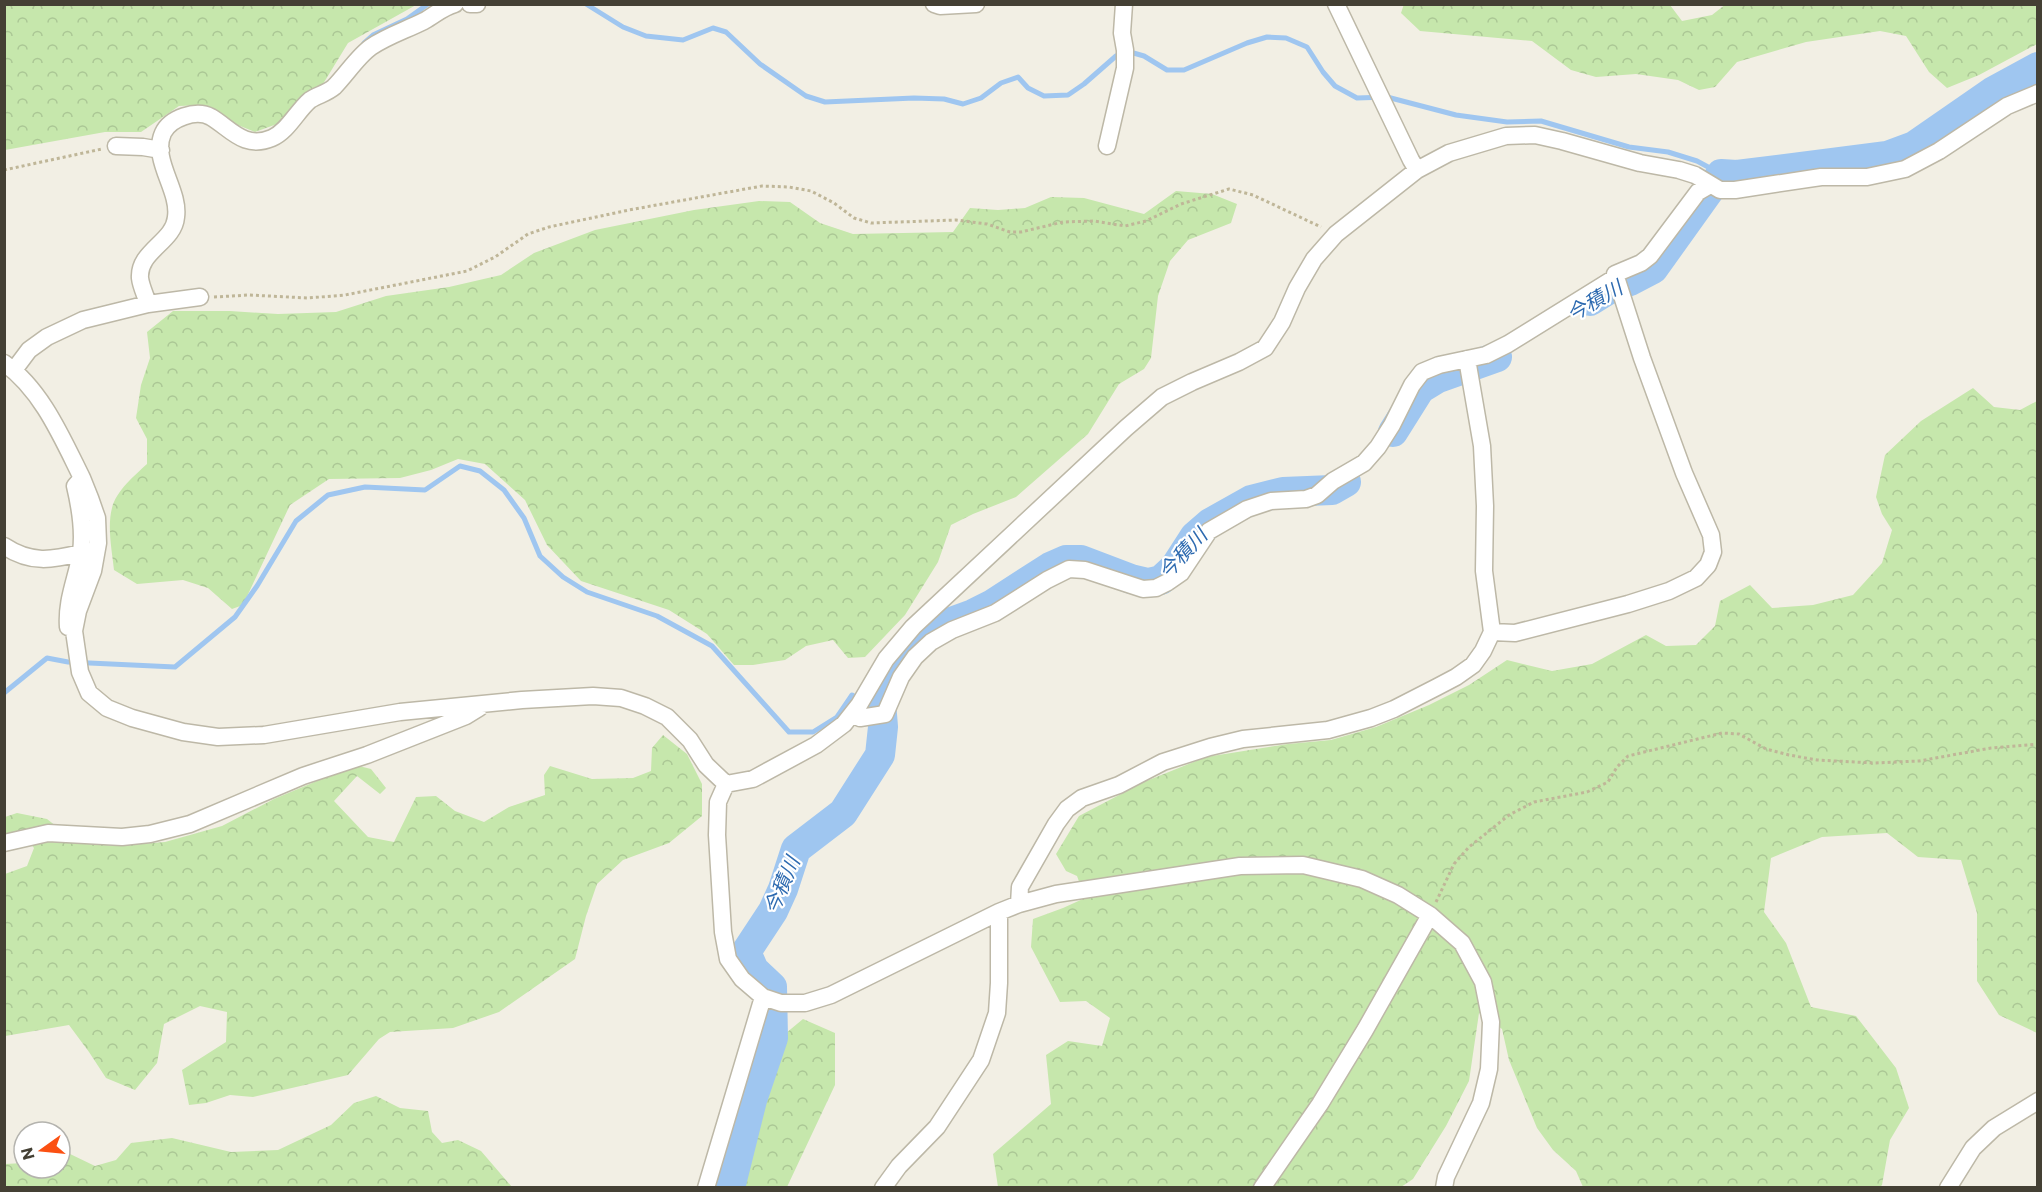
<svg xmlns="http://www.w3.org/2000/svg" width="2042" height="1192" viewBox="0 0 2042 1192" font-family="Commissioner,'Noto Sans JP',sans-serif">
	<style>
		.forest { fill: url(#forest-crowns) }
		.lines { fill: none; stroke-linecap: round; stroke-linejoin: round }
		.stream { stroke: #9fc6f0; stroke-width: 5 }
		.river { stroke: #9fc6f0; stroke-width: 30 }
		.minor-casing { stroke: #bdb8a7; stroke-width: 19 }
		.path { stroke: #bfb698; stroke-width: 3; stroke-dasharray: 3 3; stroke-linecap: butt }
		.minor { stroke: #fff; stroke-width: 16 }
		.labels { text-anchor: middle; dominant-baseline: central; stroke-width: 4.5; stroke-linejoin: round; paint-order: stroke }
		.water-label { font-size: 20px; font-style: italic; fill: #2d6ab0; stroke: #fff }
	</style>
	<defs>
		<pattern id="forest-crowns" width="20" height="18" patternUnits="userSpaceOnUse" patternTransform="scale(1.5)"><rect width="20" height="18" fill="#c6e7ac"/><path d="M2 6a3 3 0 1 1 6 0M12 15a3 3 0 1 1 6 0" fill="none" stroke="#abc795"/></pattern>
	</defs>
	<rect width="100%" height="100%" fill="#f2efe4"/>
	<!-- forest -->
	<path class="forest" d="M1404,4L1670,5L1682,21L1712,15L1726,4L1776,6L1783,4L2037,5V44L1979,75L1947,88L1929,72L1906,36L1880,31L1806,42L1737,62L1715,87L1699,90L1678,80L1636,74L1596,77L1571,70L1532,41L1420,31L1401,13Z
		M5,5H416L348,43L323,84L301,100L277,124L255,132L228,121L203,105L179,106L141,132H105L5,150Z
		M1176,191L1212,194L1237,204L1231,223L1188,240L1170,261L1158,296L1151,358L1144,369L1119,384L1088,434L1016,497L973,514L951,525L938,562L905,615L865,657L848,658L833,640L806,646L785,660L753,665H734L707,634L669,610L581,581L547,545L525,500L485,464L458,459L431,470L400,478L329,479L290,505L243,605L232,609L208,588L183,580L137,584L114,570C112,551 107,527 112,508C116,491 135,475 147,464V439L136,418L141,385L150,358L147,332L173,311H230L278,314L336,312L386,296L449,287L501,275L534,253L595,230L694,210L759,201L790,202L820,223L853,234L953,232L970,208L998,210L1025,208L1051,197L1084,198L1144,214Z
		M1973,388L1994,407L2020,410L2037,401V1033L1999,1015L1977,981V913L1961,860L1918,857L1887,833L1822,837L1771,858L1764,912L1786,943L1811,1007L1856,1016L1896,1068L1909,1108L1890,1140L1882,1185L1880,1187H1583L1576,1171L1553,1150L1537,1128L1509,1060L1502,1029L1479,1013L1469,1081L1446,1126L1413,1179L1401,1187H998L993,1154L1051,1104L1046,1055L1068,1041L1102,1046L1110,1018L1086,1001L1060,1002L1031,947L1033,919L1063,908L1085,898L1077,876L1066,871L1056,854L1079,816L1144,782L1206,757L1288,744L1331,740L1376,727L1429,705L1469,685L1507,660L1552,671L1592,664L1646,635L1666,646L1696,645L1715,626L1720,601L1750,585L1772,608L1813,605L1853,595L1882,563L1892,530L1882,514L1876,497L1885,455L1921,421Z
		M663,735L687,754L702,784V816L669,843L623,860L597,884L586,916L575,959L499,1012L453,1028L390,1032L379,1039L348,1075L253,1097L230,1095L206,1103L189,1105L182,1070L226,1042L227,1012L200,1006L164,1024L157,1063L135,1090L106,1078L89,1052L69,1025L5,1036V874L27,866L34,848L22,833L5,835V817L17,813L47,819L75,841L114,846L165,842L222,826L274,799L355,765L371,769L386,788L380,794L357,776L334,801L368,837L394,842L416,797L436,796L455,811L484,822L509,807L545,795L544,775L550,766L592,779L633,778L651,771L652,748Z
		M803,1019L835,1033V1085L787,1187H734L774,1043Z
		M376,1096L400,1108L428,1111L432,1132L442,1143L458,1140L481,1151L512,1187H5V1164L24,1163V1168H60V1155L68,1153L95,1166L116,1160L131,1143L172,1138L231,1152L278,1150L331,1125L354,1103Z"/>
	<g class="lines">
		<!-- stream -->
		<path class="stream" d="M586,4L623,27L646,36L683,40L713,28L726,32L760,64L806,96L825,102L914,98L944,99L963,104L981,98L1001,83L1018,77L1028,88L1044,96L1068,95L1084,84L1116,56L1130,52L1144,56L1167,70H1184L1247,43L1267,37L1286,38L1307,47L1323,72L1335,86L1357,98L1387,97L1456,115L1507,122L1541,121L1629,147L1668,152L1697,161L1721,174
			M364,43L373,35L407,19L428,4
			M4,693L47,658L68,662L175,667L235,617L257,586L296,521L328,495L365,487L425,490L460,466L480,471L504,490L524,518L540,556L563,577L587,592L657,616L712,646L789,732H813L837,717L852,695L872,707L881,702"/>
		<!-- river -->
		<path class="river" d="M1590,301L1611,288L1630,281L1653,269L1721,174L1737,175L1887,156L1914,146L1992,92L2038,67
			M1393,432L1420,389L1438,378L1497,357
			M730,1188L752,1100L773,1038L772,987L754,970L746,952L773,911L783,889L796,849L843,813L880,755L883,727L881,702L892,676L918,642L940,626L973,614L991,605L1050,567L1066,560H1081L1131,579L1148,583L1161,580L1175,567L1195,536L1210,523L1251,500L1283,492L1332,490L1346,482"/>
		<defs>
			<path id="minor" d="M470,4H477
				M934,4L940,6L976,4
				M1336,4L1411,160L1417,170
				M116,146L143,147L161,150
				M1107,146L1125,68V50L1122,33L1124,4
				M148,304C146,296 141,287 140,278C138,251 174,242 176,217C180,190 151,160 163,133C170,118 196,109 211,117C230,128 244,150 272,138C288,131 297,111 310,100C318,95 327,93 334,87C346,75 358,56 371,47C387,36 406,30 424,21C435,15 443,7 455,4
				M4,363C42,390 62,438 82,478L75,486C80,507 84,530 81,552C77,578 66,599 68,627
				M14,370L29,350L47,337L83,320L148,304L200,297
				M82,478L90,498L97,518L98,543L93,571L78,611L74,631L80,672L89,693L107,708L132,718L183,732L218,737L264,735L400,712L522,700L593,696L621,698L645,706L667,717L690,740L706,765L726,784
				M4,546C31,564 52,560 81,553
				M1492,632L1515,633L1628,604L1669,591L1696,578L1708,565L1713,552L1711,535L1684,473L1642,358L1615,274L1641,263L1650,256L1698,192L1710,185
				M852,714L860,718L885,714L901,677L915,657L931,642L952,630L995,613L1047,580L1069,569L1085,570L1143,589L1156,588L1168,582L1181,573L1209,531L1247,509L1271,501L1306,499L1317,495L1333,481L1364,463L1378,447L1392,425L1412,385L1422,372L1439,365L1486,355L1508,344L1616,277
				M726,784L753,779L816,745L844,724L859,705L886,659L913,627L1126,428L1162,397L1192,382L1239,362L1265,348L1282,322L1297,288L1314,259L1336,234L1417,170L1449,153L1506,136L1535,135L1562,141L1640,163L1679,170L1695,175L1720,190H1735L1821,177H1867L1905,169L1939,151L2007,106L2038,93
				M726,784L718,802L717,835L723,932L728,959L742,979L763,997L781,1003H805L831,995L999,912L1019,904L1056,894L1240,866L1303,865L1362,879L1398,895L1430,915L1462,943L1483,982L1491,1022L1489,1069L1481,1103L1446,1177L1444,1188
				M4,843L48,833L122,837L150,834L190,824L303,776L367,755L466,716L479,708
				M1019,904L1020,887L1056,824L1067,809L1082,798L1119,785L1163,762L1210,747L1243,739L1328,730L1371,718L1394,709L1437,687L1456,677L1473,665L1483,651L1492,632L1484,571L1485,506L1482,446L1467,359
				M706,1188L763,997
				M883,1188L899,1166L937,1127L981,1060L997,1013L999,983V912
				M1262,1188L1320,1104L1365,1030L1430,915
				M1948,1188L1973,1148L1994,1128L2038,1101"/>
		</defs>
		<!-- minor casing -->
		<use href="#minor" class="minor-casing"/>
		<!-- path -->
		<path class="path" d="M4,170L102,149
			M214,297L249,295L308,298L345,295L467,271L495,257L528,234L549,227L629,210L762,186L789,187L811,191L834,203L854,218L871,223L956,220L987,224L1010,232H1021L1063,222L1094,221L1125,226L1146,221L1181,204L1229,189L1253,195L1321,227
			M1436,902L1454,864L1469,847L1509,815L1534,802L1587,792L1608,782L1617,767L1628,756L1722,733L1739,734L1766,749L1789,755L1817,760L1874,763L1919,761L1991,748L2038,744"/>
		<!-- minor -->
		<use href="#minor" class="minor"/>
	</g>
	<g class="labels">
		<!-- water labels -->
		<g class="water-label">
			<text transform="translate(1594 300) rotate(-30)">今積川</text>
			<text transform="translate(1182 553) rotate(-47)">今積川</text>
			<text transform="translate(781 885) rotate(-67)">今積川</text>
		</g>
	</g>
	<!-- border -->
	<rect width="2042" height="1192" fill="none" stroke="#444034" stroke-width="12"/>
	<!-- north arrow -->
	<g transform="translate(42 1150) rotate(255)"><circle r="28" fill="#ffffff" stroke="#b4b3ae" stroke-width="1.5"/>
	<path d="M0-4.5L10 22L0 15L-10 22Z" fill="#fb5012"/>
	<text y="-9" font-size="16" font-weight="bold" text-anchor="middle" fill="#444034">N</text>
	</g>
</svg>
